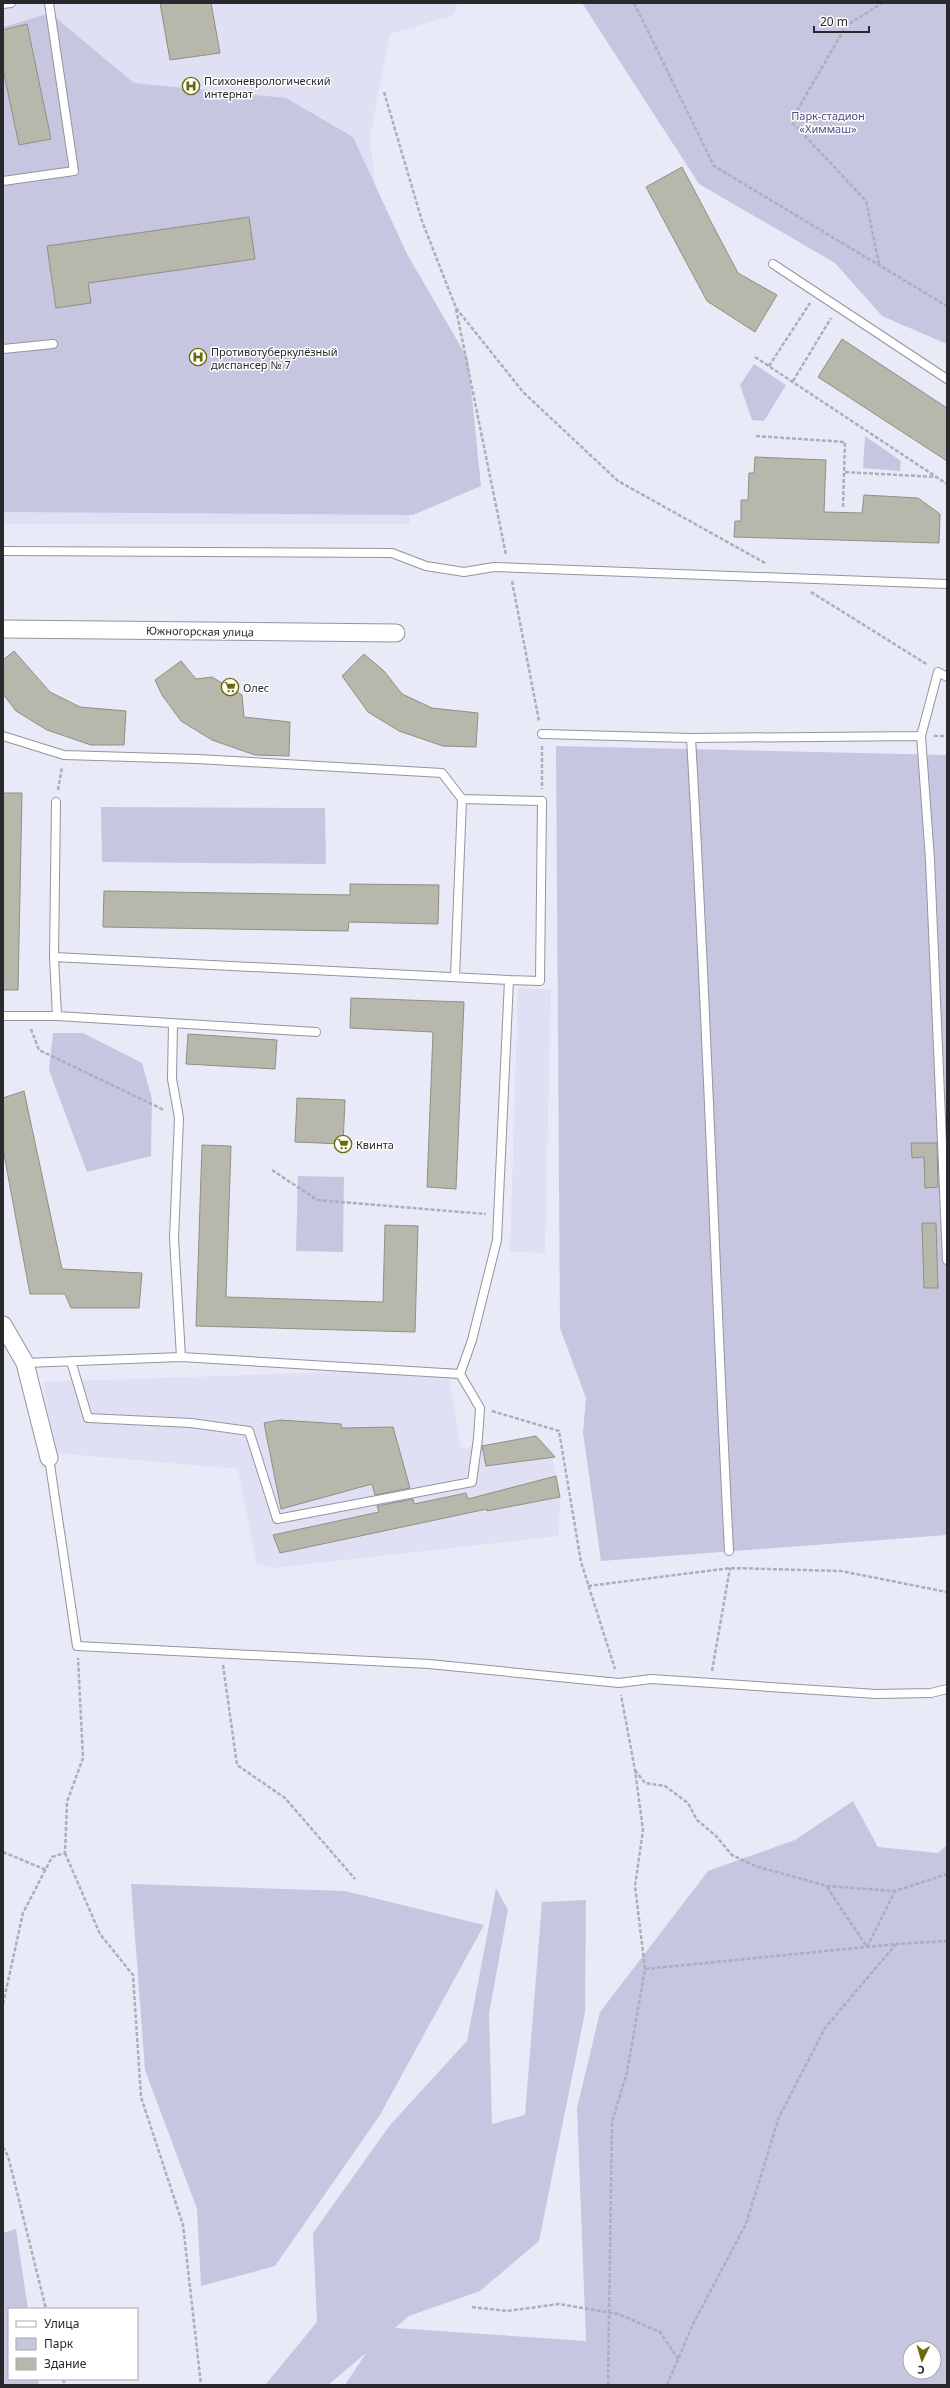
<svg xmlns="http://www.w3.org/2000/svg" width="950" height="2388" viewBox="0 0 950 2388" font-family="'Noto Sans',sans-serif">
	<style>
		.built { fill: #e0e0f5 }
		.green { fill: #c6c6e1; fill-rule: evenodd }
		.building { fill: #b7b8ab; stroke: #8f9084 }
		.lines { fill: none; stroke-linecap: round; stroke-linejoin: round }
		.service-casing { stroke: #9494a0; stroke-width: 10 }
		.minor-casing { stroke: #9494a0; stroke-width: 19 }
		.path { stroke: #adaeb8; stroke-width: 2.5; stroke-dasharray: 4 2; stroke-linecap: butt }
		.service { stroke: #fff; stroke-width: 8 }
		.minor { stroke: #fff; stroke-width: 17 }
		.labels { text-anchor: middle; dominant-baseline: central; stroke-width: 3; stroke-linejoin: round; paint-order: stroke }
		.poi-label { font-size: 11px; fill: #28282d; stroke: #fff; text-anchor: start }
		.park-label { font-size: 11px; fill: #4e4b80; stroke: #fff }
		.street-label { font-size: 11px; fill: #28282d; stroke: #fff }
	</style>
	<rect width="100%" height="100%" fill="#e9eaf7"/>
	<!-- built -->
	<path class="built" d="M3,3H458L454,15L390,34L370,137L410,524H3Z
		M518,988L551,989L545,1253L510,1252Z
		M448,1368L461,1449L536,1436L552,1454L560,1497L559,1536L274,1568L256,1563L238,1469L55,1453L43,1382Z"/>
	<!-- green -->
	<path class="green" d="M582,3H947V344L882,316L835,263L699,184Z
		M50,13L134,83L286,98L353,137L407,254L468,359L481,486L413,515L3,512V27Z
		M754,364L786,385L764,421L752,420L740,385Z
		M865,436L901,461L900,471L863,468Z
		M556,746L947,755V1535L601,1561L583,1432L586,1398L560,1328Z
		M101,807L325,808L326,864L102,862Z
		M53,1033H83L142,1063L152,1099L151,1156L87,1172L49,1070Z
		M298,1176L344,1177L343,1252L296,1251Z
		M853,1801L878,1847L938,1853L947,1845V2385H345L366,2353L328,2385H265L317,2322L313,2233L390,2125L467,2041L496,1888L508,1910L489,2013L492,2124L525,2115L542,1902L586,1900L585,2012L539,2241L480,2291L409,2316L395,2328L586,2341L577,2108L600,2012L708,1871L795,1840ZM910,2348H934V2372H910Z
		M131,1884L345,1891L484,1925L380,2115L275,2266L201,2286L197,2209L145,2070Z
		M16,2229L28,2309H9V2379H38L39,2385H3V2233Z"/>
	<!-- building -->
	<path class="building" d="M160,3H211L220,53L170,60Z
		M27,24L51,139L19,145L3,69V30Z
		M682,167L738,273L777,295L755,332L707,301L646,187Z
		M249,217L255,259L88,283L91,303L56,308L47,246Z
		M842,339L947,408V461L818,377Z
		M755,457L826,460L824,512L862,513L864,495L918,498L940,514L939,543L734,537L735,521H741V500H748L749,473H754Z
		M14,651L50,692L80,707L126,711L124,745H91L47,730L16,711L3,694V660Z
		M364,654L384,671L402,694L432,708L478,713L476,747L443,746L399,731L368,712L342,676Z
		M181,661L196,679L212,677L242,695L244,717L290,722L289,756L255,755L212,740L181,721L162,695L155,680Z
		M3,793H22L18,990H3Z
		M350,884L439,885L438,924L349,922L348,931L103,927L104,891L350,895Z
		M351,998L464,1002L456,1189L427,1187L433,1032L350,1028Z
		M188,1034L277,1040L275,1069L186,1064Z
		M24,1091L62,1269L142,1273L139,1308H71L65,1294H30L3,1149V1098Z
		M297,1098L345,1100L343,1144L295,1142Z
		M911,1143H937L938,1187L925,1188L924,1157L912,1158Z
		M202,1145L231,1146L226,1297L383,1302L385,1225L418,1226L415,1332L196,1326Z
		M922,1223H936L938,1288H924Z
		M280,1420L341,1424L342,1428L393,1427L410,1488L375,1495L372,1484L281,1509L264,1423Z
		M536,1436L555,1457L486,1466L482,1446Z
		M556,1476L560,1497L487,1511V1509L280,1553L273,1535L379,1512L377,1506L413,1499L414,1504L466,1493L468,1499Z"/>
	<g class="lines">
		<defs>
			<path id="service" d="M3,4L11,3
				M3,181L74,171L49,3
				M773,264L947,379
				M3,349L53,344
				M3,551L392,553L426,566L464,572L494,567L947,584
				M947,677L938,672L921,736L930,860L947,1260
				M542,734L691,738L921,736
				M3,736L64,755L197,759L442,773L462,799
				M691,738C707,1009 715,1280 729,1551
				M455,977L462,799L542,801L540,981L509,980
				M3,1016H57L54,957L56,802
				M57,1016L316,1032
				M173,1023L172,1079L179,1118L174,1238L181,1357
				M71,1361L88,1418L191,1423L249,1431L277,1519L472,1482L478,1438L480,1408L460,1374
				M25,1363L181,1357L460,1374L472,1340L497,1240L509,980L54,957
				M49,1458L77,1646L429,1664L619,1683L651,1679L876,1694L931,1693L947,1689"/>
			<path id="minor" d="M3,629L396,633
				M3,1325L25,1363L49,1458"/>
		</defs>
		<!-- service casing -->
		<use href="#service" class="service-casing"/>
		<!-- minor casing -->
		<use href="#minor" class="minor-casing"/>
		<!-- path -->
		<path class="path" d="M634,3L714,166L947,306
			M384,92L422,221L456,308L523,392L618,481L765,563
			M879,264L866,201L791,121L846,26L882,3
			M456,309L506,555
			M755,357L947,484
			M769,366L810,303
			M793,381L831,318
			M756,436L845,442L844,472
			M843,507L844,472L937,477
			M512,581L539,721
			M811,592L928,665
			M934,736H947
			M542,746V789
			M58,790L62,767
			M31,1029L39,1050L164,1110
			M272,1170L317,1200L486,1214
			M492,1411L559,1431L581,1562L615,1669
			M588,1586L730,1568L841,1571L947,1592
			M223,1665L237,1765L285,1798L355,1879
			M712,1671L730,1568
			M635,1770L645,1783L665,1786L688,1803L697,1820L716,1836L732,1855L755,1866L827,1886L895,1891L947,1874
			M3,1852L46,1870
			M65,1853L100,1934L133,1975L141,2097L183,2225L201,2385
			M827,1887L867,1947L895,1891
			M645,1969L896,1944L947,1941
			M3,2004L23,1913L52,1857L65,1853L67,1802L83,1758L78,1658
			M3,2147L8,2156L46,2309
			M472,2307L507,2311L559,2304L618,2314L660,2332L678,2359
			M63,2379L65,2385
			M608,2385L612,2122L627,2072L645,1969L635,1886L643,1830L635,1770L621,1695
			M667,2385L693,2324L746,2224L779,2117L825,2028L896,1944"/>
		<!-- service -->
		<use href="#service" class="service"/>
		<!-- minor -->
		<use href="#minor" class="minor"/>
	</g>
	<!-- icons -->
	<defs>
		<symbol id="hospital-ring" viewBox="-11 -11 22 22"><circle r="9.5" fill="#fff" stroke="#6c6b0a" stroke-width="1.5"/><path d="M-5-5h3v3.5h4V-5h3V5h-3V1.5h-4V5h-3Z" fill="#6c6b0a"/></symbol>
		<symbol id="supermarket-ring" viewBox="-11 -11 22 22"><circle r="9.5" fill="#fff" stroke="#6c6b0a" stroke-width="1.5"/><path d="M-6-5.5h2.5l.6 2H6L4.5 2H-2.5L-4.4-4H-6ZM-1.5 3.2a1.3 1.3 0 1 0 .1 0ZM3 3.2a1.3 1.3 0 1 0 .1 0Z" fill="#6c6b0a"/></symbol>
	</defs>
	<g fill-rule="evenodd">
		<use href="#hospital-ring" x="181" y="76" width="20" height="20"/>
		<use href="#hospital-ring" x="188" y="347" width="20" height="20"/>
		<use href="#supermarket-ring" x="220" y="677" width="20" height="20"/>
		<use href="#supermarket-ring" x="333" y="1134" width="20" height="20"/>
	</g>
	<g class="labels">
		<!-- poi labels -->
		<g class="poi-label">
			<text x="204" y="80">Психоневрологический<tspan x="204" dy="13">интернат</tspan></text>
			<text x="211" y="351">Противотуберкулёзный<tspan x="211" dy="13">диспансер № 7</tspan></text>
			<text x="243" y="687">Олес</text>
			<text x="356" y="1144">Квинта</text>
		</g>
		<!-- park labels -->
		<g class="park-label">
			<text x="828" y="115">Парк-стадион<tspan x="828" dy="13">«Химмаш»</tspan></text>
		</g>
		<!-- street labels -->
		<g class="street-label">
			<text transform="translate(200 631) rotate(1)">Южногорская улица</text>
		</g>
	</g>
	<!-- border -->
	<rect width="950" height="2388" fill="none" stroke="#28282d" stroke-width="8"/>
	<!-- legend -->
	<rect x="8" y="2308" width="130" height="72" fill="#ffffff" stroke="#a9a9ab"/>
	<rect x="16" y="2321" width="20" height="6" fill="#ffffff" stroke="#a9a9ab"/>
	<text x="44" y="2328" font-size="12" fill="#28282d">Улица</text>
	<rect x="16" y="2338" width="20" height="12" fill="#c6c6e1" stroke="#a9a9ab"/>
	<text x="44" y="2348" font-size="12" fill="#28282d">Парк</text>
	<rect x="16" y="2358" width="20" height="12" fill="#b7b8ab" stroke="#a9a9ab"/>
	<text x="44" y="2368" font-size="12" fill="#28282d">Здание</text>
	<!-- north arrow -->
	<g transform="translate(922 2360) rotate(185)"><circle r="19" fill="#ffffff" stroke="#a9a9ab"/>
	<path d="M0-3L7 15L0 10L-7 15Z" fill="#6c6b0a"/>
	<text y="-6" font-size="11" font-weight="bold" text-anchor="middle" fill="#28282d">С</text>
	</g>
	<!-- scale -->
	<path d="M814 26v6h55v-6" fill="none" stroke="#28282d" stroke-width="2"/>
	<text x="820" y="26" font-size="12" fill="#28282d" stroke="#ffffff" stroke-width="3" paint-order="stroke">20 m</text>
</svg>
